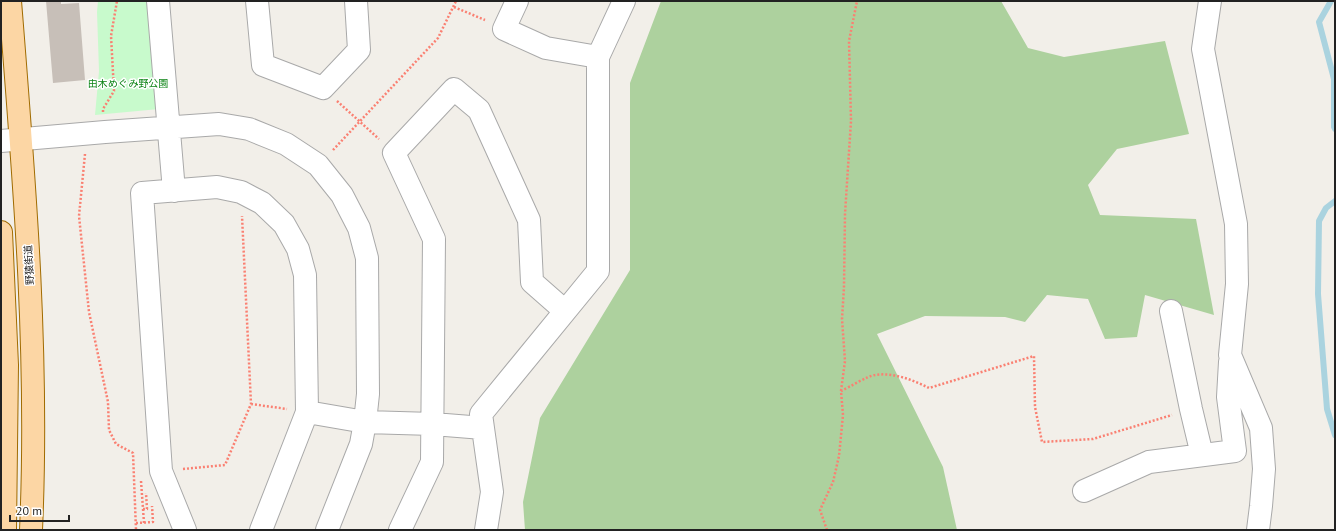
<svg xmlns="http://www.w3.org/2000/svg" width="1336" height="531" viewBox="0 0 1336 531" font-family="'PT Sans','Noto Sans JP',sans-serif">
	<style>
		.forest { fill: #add19e }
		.park { fill: #c8facc }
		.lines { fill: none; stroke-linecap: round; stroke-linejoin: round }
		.stream { stroke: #aad3df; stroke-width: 6 }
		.building { fill: #c7bfb8 }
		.minor-casing { stroke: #a9a9a9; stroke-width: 24 }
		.major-casing { stroke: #a06b00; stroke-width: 24 }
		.path { stroke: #fa8072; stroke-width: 2.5; stroke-dasharray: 2 2; stroke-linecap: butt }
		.minor { stroke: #fff; stroke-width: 22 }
		.major { stroke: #fcd6a4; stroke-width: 22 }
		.labels { text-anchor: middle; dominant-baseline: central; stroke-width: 3; stroke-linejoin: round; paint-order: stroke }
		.park-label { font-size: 10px; fill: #0c8416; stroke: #fff }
		.street-label { font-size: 10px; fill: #222; stroke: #fff }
	</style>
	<rect width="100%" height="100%" fill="#f2efe9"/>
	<!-- forest -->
	<path class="forest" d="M661,1H1001L1028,48L1064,57L1165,41L1189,134L1117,149L1088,185L1100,215L1196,219L1214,315L1145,295L1137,337L1105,339L1088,299L1047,295L1025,322L1005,317L925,316L877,334L943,467L957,530H525L523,502L540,418L630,270V83Z"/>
	<!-- park -->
	<path class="park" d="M98,1H149L159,109L95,115L99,71L97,12Z"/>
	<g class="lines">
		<!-- stream -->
		<path class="stream" d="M1331,1L1319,22L1334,79V127L1335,129
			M1335,201L1326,208L1319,221L1318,294L1327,409L1335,435"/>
	</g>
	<!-- building -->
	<path class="building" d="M46,1H61V4L79,3L85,80L53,83Z"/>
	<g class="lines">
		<defs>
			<path id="minor" d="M158,1L174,191
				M257,1L263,65L323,88L359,50L356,1
				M517,1L504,29L546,48L598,57
				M1210,1L1203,49L1236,224L1237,284L1230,355L1261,428L1264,469L1261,506L1258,530
				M1,141L105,132L219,124L249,129L286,144L318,165L342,195L359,228L367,258L368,394L365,422L361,444L327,530
				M1171,311L1191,409L1202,455
				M307,412L365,422L433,424L483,428
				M1084,491L1149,462L1235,451L1228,397L1230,362
				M185,530L161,471L142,193L217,187L241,192L262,203L284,224L298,249L305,275L307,412L261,530
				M400,530L432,462L434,239L394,153L454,89L479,110L529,220L532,282L565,311
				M486,530L492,492L481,414L598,271V57L624,1"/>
			<path id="major" d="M10,1C24,177 39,353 31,530
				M1,232L7,365L5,530"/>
		</defs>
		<!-- minor casing -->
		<use href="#minor" class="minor-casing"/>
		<!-- major casing -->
		<use href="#major" class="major-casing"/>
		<!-- path -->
		<path class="path" d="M454,7L485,20
			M337,101L379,139
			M103,112V109L114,91L111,36L117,1
			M333,150L438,38L456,1
			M85,154L79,216L89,312L108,402L109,430L116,444L133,453L136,530
			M841,391C850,387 867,376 875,375C893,372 913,380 929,388L1034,356L1035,407L1042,442L1093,439L1172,415
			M251,404L287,409
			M183,469L225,465L251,404L242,216
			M141,481L143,509H147L146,493
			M143,509L144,523
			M136,523L153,522L152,506
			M827,530L820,510L833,482L839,456L843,415L841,391L845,361L842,319L844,287L845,214L851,121L849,41L857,1"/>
		<!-- minor -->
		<use href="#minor" class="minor"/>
		<!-- major -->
		<use href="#major" class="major"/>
	</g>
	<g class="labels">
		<!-- park labels -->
		<g class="park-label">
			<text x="128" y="83">由木めぐみ野公園</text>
		</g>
		<!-- street labels -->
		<g class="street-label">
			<text transform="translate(29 265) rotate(-93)">野猿街道</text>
		</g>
	</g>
	<!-- border -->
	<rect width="1336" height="531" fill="none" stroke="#222222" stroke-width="4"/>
	<!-- scale -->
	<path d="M10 515v6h59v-6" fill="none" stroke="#222222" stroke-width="2"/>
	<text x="16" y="515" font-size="12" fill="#222222" stroke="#ffffff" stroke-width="3" paint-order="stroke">20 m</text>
</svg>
